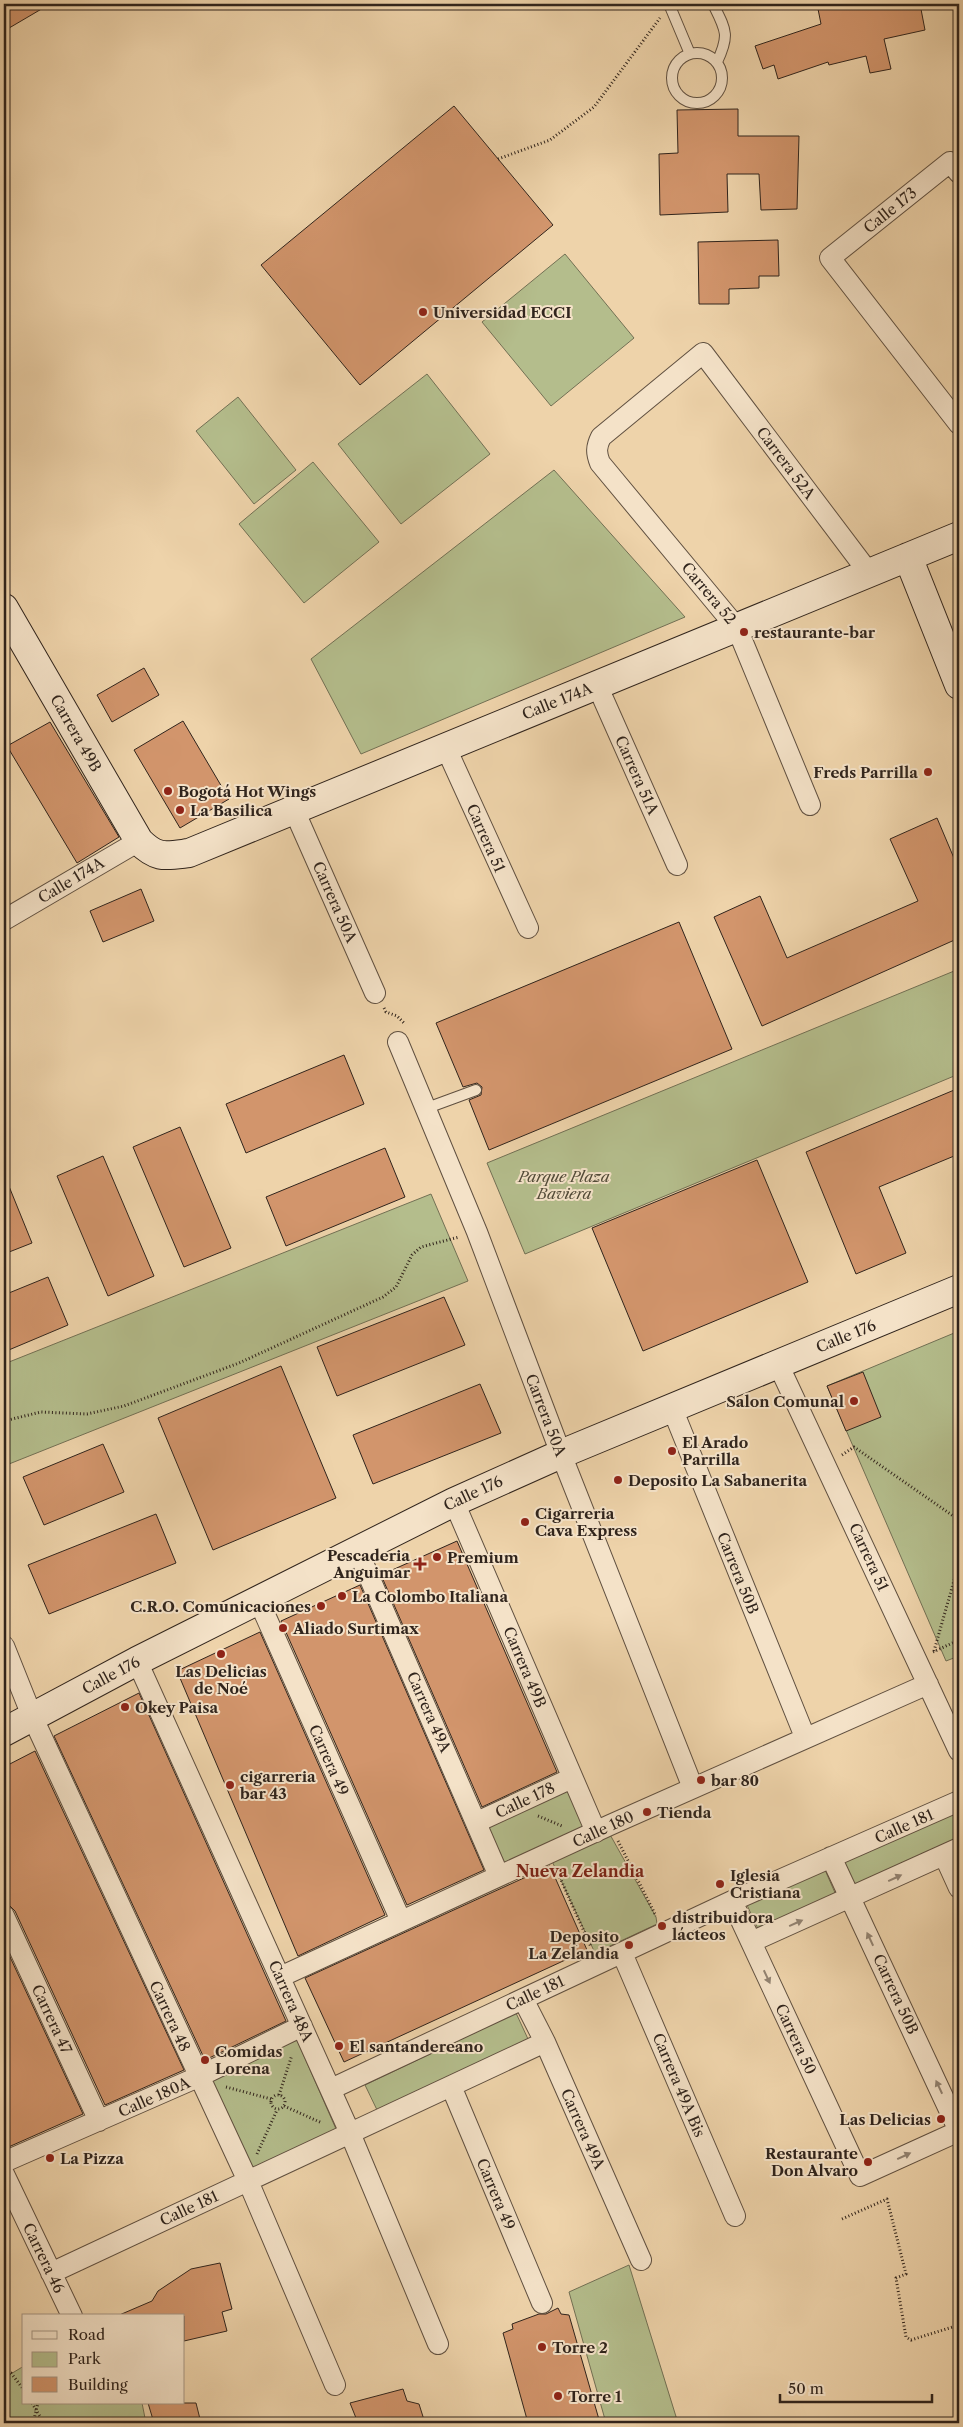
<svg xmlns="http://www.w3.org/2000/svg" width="963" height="2427" viewBox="0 0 963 2427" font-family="'Libre Caslon Text',serif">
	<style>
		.green { fill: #b4bd8c; stroke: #727054 }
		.building { fill: #d2956c; stroke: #30241c }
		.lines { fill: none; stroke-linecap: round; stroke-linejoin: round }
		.lane-casing { stroke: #605040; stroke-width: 12 }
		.street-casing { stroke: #605040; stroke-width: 22 }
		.secondary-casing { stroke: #30241c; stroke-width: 30 }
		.path { stroke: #30241c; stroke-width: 3; stroke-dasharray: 1 2.5; stroke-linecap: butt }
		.lane { stroke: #f4e2c8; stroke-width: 10 }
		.street { stroke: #f4e2c8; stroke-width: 20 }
		.secondary { stroke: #f4e2c8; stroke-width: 28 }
		.oneway { fill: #928372 }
		.poi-dot { fill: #8f2418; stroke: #f4e2c8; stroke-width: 2 }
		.labels { text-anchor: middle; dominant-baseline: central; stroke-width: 4; stroke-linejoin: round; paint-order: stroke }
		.street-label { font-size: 15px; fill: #30241c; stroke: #f4e2c8 }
		.poi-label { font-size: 15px; font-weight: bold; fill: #30241c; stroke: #f4e2c8; text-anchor: start }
		.park-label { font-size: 15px; font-style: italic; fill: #514a38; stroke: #f4e2c8 }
		.neighbourhood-label { font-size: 16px; font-weight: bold; fill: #7a1f14; stroke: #f4e2c8 }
	</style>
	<rect width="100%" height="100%" fill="#eed3aa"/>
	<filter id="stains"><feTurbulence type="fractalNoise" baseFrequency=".004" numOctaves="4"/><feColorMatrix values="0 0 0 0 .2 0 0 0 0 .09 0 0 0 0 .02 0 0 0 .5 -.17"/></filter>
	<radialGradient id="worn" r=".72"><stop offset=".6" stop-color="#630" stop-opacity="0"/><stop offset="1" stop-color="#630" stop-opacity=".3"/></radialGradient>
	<!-- green -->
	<path class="green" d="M565,254L634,338L551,406L482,322Z
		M427,374L490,454L401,524L338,444Z
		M238,397L296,470L254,504L196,431Z
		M313,462L379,542L304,603L239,524Z
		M554,470L685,617L361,754L311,659Z
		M959,969V1074L525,1254L487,1163Z
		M431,1194L468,1281L4,1466V1364Z
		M959,1331V1656L946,1661L827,1386Z
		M572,1787L589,1830L507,1868L487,1825Z
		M959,1808V1843L855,1890L842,1862Z
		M608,1831L656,1917L657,1924L595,1953L551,1859Z
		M825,1870L836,1895L758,1929L747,1905Z
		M516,2013L528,2039L378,2112L365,2085Z
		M297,2040L336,2129L249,2171L207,2082Z
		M629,2265L678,2423H606L569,2292Z
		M24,2366V2403H142L146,2423H4V2378Z"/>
	<!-- building -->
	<path class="building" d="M4,4H50L4,31Z
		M817,4H920L925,30L884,39L891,69L870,73L866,56L829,65L828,62L778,79L774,65L763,69L755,46L821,24Z
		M454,106L553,225L360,385L261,265Z
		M738,109V136H799L797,209L761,210L759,174H727L728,212L660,215L659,154L678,153L677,110Z
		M778,240L779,276H759V288L729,289V304H699L698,242Z
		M144,668L159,695L112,722L97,695Z
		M183,721L229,799L180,828L134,750Z
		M50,722L119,837L77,863L7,746Z
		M937,818L959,870V938L762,1026L714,917L760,896L787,958L918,901L890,839Z
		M141,889L154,921L103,942L90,911Z
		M679,922L732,1049L489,1150L469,1100L481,1095L482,1087L477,1083L463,1087L436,1023Z
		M344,1055L364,1104L246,1153L226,1104Z
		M959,1088V1154L879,1187L906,1253L856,1274L806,1152Z
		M180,1127L231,1248L184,1267L133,1147Z
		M385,1148L405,1197L286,1246L266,1197Z
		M103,1156L154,1276L108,1296L57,1176Z
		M757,1160L808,1282L643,1351L592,1228Z
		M4,1174L32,1243L4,1254Z
		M48,1277L68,1325L4,1352V1295Z
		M444,1297L465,1345L337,1396L317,1347Z
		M281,1366L336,1498L213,1550L158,1418Z
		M863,1372L881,1417L846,1431L827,1386Z
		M480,1384L501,1433L373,1484L353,1435Z
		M103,1444L124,1492L44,1525L23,1477Z
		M156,1514L176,1563L49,1614L28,1565Z
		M457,1541L557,1772L482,1807L381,1575Z
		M360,1585L484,1870L407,1905L281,1621Z
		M260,1632L385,1915L298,1956L177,1671Z
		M139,1693L286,2021L205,2060L54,1736Z
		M35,1751L184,2070L105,2105L15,1911L10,1906L4,1904V1767Z
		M550,1866L587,1950L344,2062L305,1978Z
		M4,1944L83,2114L4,2149Z
		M220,2263L232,2309L222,2312L227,2331L184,2341V2316H117L152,2301L158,2291L191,2269Z
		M558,2308L561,2314L569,2315L600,2423H528L503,2333L513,2329L512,2324L539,2314H546Z
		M403,2389L407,2401L419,2404L425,2423H358L350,2403Z
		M148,2403H196L201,2423H154Z"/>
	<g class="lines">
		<defs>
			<path id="lane" d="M669,4L690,54
				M713,4C726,30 730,35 717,62
				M672 78a25 25 0 1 1 50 0a25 25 0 1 1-50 0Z
				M427,1108L476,1090"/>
			<path id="street" d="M959,173L950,162L830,258L959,424
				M597,685L677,865
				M446,748L528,928
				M810,805L737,628L600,463C596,453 596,447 601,437L703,353L869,573
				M294,810L375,993
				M4,920L139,841
				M398,1042L477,1232L561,1454L693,1788
				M778,1364L959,1751
				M672,1408L805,1737
				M454,1502L596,1832
				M357,1549L499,1876
				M258,1599L401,1921
				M4,1646L32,1716L248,2181L335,2385
				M137,1661L350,2133L438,2344
				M477,1822L572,1778
				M944,1855L959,1888
				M831,1857L959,2131
				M732,1901L860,2176L959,2131
				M4,1916L99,2121
				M751,1942L959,1848
				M622,1953L735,2216
				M280,1977L610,1825L928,1684
				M523,1999L545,2042L641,2260
				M451,2086L542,2303
				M331,2089L732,1901L959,1801
				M4,2162L198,2077L302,2026
				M4,2174L72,2316
				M51,2273L545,2042"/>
			<path id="secondary" d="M908,557L959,685
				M4,608L139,841C157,859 165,856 189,853L959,536
				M4,1732L137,1661L454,1502L561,1454L959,1289"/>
		</defs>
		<!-- lane casing -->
		<use href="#lane" class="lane-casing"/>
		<!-- street casing -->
		<use href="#street" class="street-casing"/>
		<!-- secondary casing -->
		<use href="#secondary" class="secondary-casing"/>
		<!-- path -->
		<path class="path" d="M498,159L550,140L594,107L660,18
			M384,1008L386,1012L397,1016L404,1023
			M4,1421L41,1412L87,1414L124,1406L239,1363L383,1297L396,1287L412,1255L421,1247L459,1237
			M842,1455L854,1447L959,1520
			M934,1651L959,1563
			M933,1652L959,1640
			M538,1816L562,1826
			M618,1841L656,1916
			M557,1871L591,1947
			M226,2087L271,2099
			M271 2102a7 7 0 1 1 14 0a7 7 0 1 1-14 0Z
			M279,2095L292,2055
			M284,2106L322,2123
			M257,2154L277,2110
			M842,2219L887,2199L906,2274L896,2278L906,2337L911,2340L959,2325
			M4,2372L11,2373L24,2390
			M32,2403L44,2423
			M33,2423L38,2403"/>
		<!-- lane -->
		<use href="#lane" class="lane"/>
		<!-- street -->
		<use href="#street" class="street"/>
		<!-- secondary -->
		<use href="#secondary" class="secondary"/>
	</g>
	<!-- one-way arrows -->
	<defs><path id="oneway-solid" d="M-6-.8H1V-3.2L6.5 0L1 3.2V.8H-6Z" transform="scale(1.25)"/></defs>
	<g class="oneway">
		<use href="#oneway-solid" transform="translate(895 1878) rotate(-25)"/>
		<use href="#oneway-solid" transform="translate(796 1923) rotate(-24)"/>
		<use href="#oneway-solid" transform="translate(870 1939) rotate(-115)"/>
		<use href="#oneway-solid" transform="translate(767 1977) rotate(65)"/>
		<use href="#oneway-solid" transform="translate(939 2087) rotate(-115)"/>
		<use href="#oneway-solid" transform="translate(904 2156) rotate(-25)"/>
	</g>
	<!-- markers -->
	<g class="poi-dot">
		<circle cx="423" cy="312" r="5"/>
		<circle cx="744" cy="632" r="5"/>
		<circle cx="928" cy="772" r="5"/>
		<circle cx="168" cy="791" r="5"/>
		<circle cx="180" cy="810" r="5"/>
		<circle cx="854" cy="1401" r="5"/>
		<circle cx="672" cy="1451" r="5"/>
		<circle cx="618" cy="1480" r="5"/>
		<circle cx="525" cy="1522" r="5"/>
		<circle cx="437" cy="1557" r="5"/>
		<path d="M417.5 1556.5h5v5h5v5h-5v5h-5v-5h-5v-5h5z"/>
		<circle cx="342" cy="1596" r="5"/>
		<circle cx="321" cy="1606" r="5"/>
		<circle cx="283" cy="1628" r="5"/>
		<circle cx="221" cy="1654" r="5"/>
		<circle cx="125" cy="1707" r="5"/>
		<circle cx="701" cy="1780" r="5"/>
		<circle cx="230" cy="1785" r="5"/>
		<circle cx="647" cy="1812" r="5"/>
		<circle cx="720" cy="1884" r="5"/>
		<circle cx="662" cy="1926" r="5"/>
		<circle cx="629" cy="1945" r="5"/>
		<circle cx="339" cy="2046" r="5"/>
		<circle cx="205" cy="2060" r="5"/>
		<circle cx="941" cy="2119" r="5"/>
		<circle cx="50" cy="2158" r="5"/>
		<circle cx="868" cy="2162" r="5"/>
		<circle cx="542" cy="2347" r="5"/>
		<circle cx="558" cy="2396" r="5"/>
	</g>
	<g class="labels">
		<!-- street labels -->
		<g class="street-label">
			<text transform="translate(890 210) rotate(-39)">Calle 173</text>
			<text transform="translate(786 463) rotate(53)">Carrera 52A</text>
			<text transform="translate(709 593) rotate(50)">Carrera 52</text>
			<text transform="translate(557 701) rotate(-22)">Calle 174A</text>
			<text transform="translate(76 733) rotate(60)">Carrera 49B</text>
			<text transform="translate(637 775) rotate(66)">Carrera 51A</text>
			<text transform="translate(486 838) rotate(66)">Carrera 51</text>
			<text transform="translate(71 880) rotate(-31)">Calle 174A</text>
			<text transform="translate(335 902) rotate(66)">Carrera 50A</text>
			<text transform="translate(846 1336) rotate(-22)">Calle 176</text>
			<text transform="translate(546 1415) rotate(69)">Carrera 50A</text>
			<text transform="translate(473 1493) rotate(-25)">Calle 176</text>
			<text transform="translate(869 1557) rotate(65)">Carrera 51</text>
			<text transform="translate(738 1573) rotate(68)">Carrera 50B</text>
			<text transform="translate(525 1667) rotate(67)">Carrera 49B</text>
			<text transform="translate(111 1675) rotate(-28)">Calle 176</text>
			<text transform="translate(429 1712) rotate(66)">Carrera 49A</text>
			<text transform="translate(329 1760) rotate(66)">Carrera 49</text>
			<text transform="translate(525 1800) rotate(-25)">Calle 178</text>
			<text transform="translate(904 1826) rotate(-24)">Calle 181</text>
			<text transform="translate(603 1829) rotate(-25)">Calle 180</text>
			<text transform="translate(535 1993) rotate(-25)">Calle 181</text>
			<text transform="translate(896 1994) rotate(65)">Carrera 50B</text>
			<text transform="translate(291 2001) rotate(66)">Carrera 48A</text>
			<text transform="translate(170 2016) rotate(65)">Carrera 48</text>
			<text transform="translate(52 2019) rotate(65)">Carrera 47</text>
			<text transform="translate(796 2039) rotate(65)">Carrera 50</text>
			<text transform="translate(679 2085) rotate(67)">Carrera 49A Bis</text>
			<text transform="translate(154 2097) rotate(-24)">Calle 180A</text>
			<text transform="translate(583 2129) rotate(66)">Carrera 49A</text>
			<text transform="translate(496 2194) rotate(67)">Carrera 49</text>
			<text transform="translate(189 2208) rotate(-25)">Calle 181</text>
			<text transform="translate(44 2258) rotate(64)">Carrera 46</text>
		</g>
		<!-- poi labels -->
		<g class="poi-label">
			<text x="433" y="312">Universidad ECCI</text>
			<text x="754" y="632">restaurante-bar</text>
			<text x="918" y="772" text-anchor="end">Freds Parrilla</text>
			<text x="178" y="791">Bogotá Hot Wings</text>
			<text x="190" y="810">La Basilica</text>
			<text x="844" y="1401" text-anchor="end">Salon Comunal</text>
			<text x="682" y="1442">El Arado<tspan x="682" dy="17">Parrilla</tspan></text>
			<text x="628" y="1480">Deposito La Sabanerita</text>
			<text x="535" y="1513">Cigarreria<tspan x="535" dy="17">Cava Express</tspan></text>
			<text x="410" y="1555" text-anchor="end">Pescaderia<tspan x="410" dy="17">Anguimar</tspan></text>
			<text x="447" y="1557">Premium</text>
			<text x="352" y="1596">La Colombo Italiana</text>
			<text x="311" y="1606" text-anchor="end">C.R.O. Comunicaciones</text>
			<text x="293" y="1628">Aliado Surtimax</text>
			<text x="221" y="1671" text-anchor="middle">Las Delicias<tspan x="221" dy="17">de Noé</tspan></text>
			<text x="135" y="1707">Okey Paisa</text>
			<text x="240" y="1776">cigarreria<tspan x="240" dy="17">bar 43</tspan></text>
			<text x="711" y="1780">bar 80</text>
			<text x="657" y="1812">Tienda</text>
			<text x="730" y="1875">Iglesia<tspan x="730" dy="17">Cristiana</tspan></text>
			<text x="672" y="1917">distribuidora<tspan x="672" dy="17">lácteos</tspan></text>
			<text x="619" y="1936" text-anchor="end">Deposito<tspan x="619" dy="17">La Zelandia</tspan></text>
			<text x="349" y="2046">El santandereano</text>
			<text x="215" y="2051">Comidas<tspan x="215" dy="17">Lorena</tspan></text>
			<text x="931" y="2119" text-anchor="end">Las Delicias</text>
			<text x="858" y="2153" text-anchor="end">Restaurante<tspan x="858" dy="17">Don Alvaro</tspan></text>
			<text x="60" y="2158">La Pizza</text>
			<text x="552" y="2347">Torre 2</text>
			<text x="568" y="2396">Torre 1</text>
		</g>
		<!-- park labels -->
		<g class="park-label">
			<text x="564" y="1176">Parque Plaza<tspan x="564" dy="17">Baviera</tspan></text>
		</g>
		<!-- neighbourhood labels -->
		<g class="neighbourhood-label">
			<text x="580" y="1871">Nueva Zelandia</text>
		</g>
	</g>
	<!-- margin -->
	<rect width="963" height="2427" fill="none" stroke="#eed3aa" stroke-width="20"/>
	<rect x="5" y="5" width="953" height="2417" fill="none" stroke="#30241c" stroke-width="2.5"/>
	<rect x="10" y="10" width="943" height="2407" fill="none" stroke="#30241c"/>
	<!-- legend -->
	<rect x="22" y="2314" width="162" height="90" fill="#f4e2c8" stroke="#a69683"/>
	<rect x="32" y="2331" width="25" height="8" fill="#f4e2c8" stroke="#a69683"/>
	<text x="68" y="2340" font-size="15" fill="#30241c">Road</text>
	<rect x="32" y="2352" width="25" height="15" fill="#b4bd8c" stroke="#a69683"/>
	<text x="68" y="2364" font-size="15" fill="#30241c">Park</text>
	<rect x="32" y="2377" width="25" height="15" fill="#d2956c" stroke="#a69683"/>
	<text x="68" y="2390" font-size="15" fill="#30241c">Building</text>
	<!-- scale -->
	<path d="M780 2394v8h152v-8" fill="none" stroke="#30241c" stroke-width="2.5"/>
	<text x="788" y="2394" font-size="15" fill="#30241c" stroke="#f4e2c8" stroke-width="4" paint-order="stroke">50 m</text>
	<rect width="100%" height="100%" filter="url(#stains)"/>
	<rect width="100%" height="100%" fill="url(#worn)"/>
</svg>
